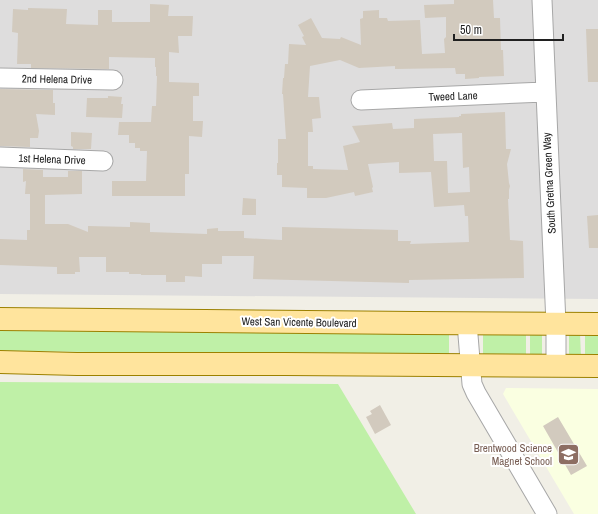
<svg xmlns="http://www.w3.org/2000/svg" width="598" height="514" viewBox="0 0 598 514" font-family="'Archivo Narrow',sans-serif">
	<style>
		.residential { fill: #dedddd }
		.education { fill: #faffe1 }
		.grass { fill: #bff0a7 }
		.building { fill: #d2cabe; fill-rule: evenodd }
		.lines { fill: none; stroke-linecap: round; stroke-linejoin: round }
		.minor-casing { stroke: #a7a7a7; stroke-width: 21 }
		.major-casing { stroke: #9c8100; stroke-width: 24 }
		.minor { stroke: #fff; stroke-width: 19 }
		.major { stroke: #ffe49d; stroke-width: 22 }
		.labels { text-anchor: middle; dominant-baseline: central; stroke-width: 4; stroke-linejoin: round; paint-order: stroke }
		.street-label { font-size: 11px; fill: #202020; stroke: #fff }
		.education-label { font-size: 11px; fill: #785e54; stroke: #fff; text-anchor: end }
	</style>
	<rect width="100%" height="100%" fill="#f1efe6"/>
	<!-- residential -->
	<path class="residential" d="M0,0H598V299L0,294Z"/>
	<!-- education -->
	<path class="education" d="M506,388L598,389V514H574L503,394Z"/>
	<!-- grass -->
	<path class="grass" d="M0,327L449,332V356L0,351Z
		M483,332H526V356H483Z
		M530,332L542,333V355L539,356H530Z
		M580,333L581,357H571L569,355V334Z
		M585,333H598V357H585Z
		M0,382L338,384L416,514H0Z"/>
	<!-- building -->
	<path class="building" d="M454,0H493L494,18H500L501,50H503L504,76L479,77V78L465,79V74H456L455,68L395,69V66L359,68L340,60L310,66L308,97H319L321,118L312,119L313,132H308V166H313V169L348,170L343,146L360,142L352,126L392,123L393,129L414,128V119L459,117V116H461V114L505,112L506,149H511L507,164L509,183L510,186L509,190V199H508L510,240L523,241L524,278L409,280V283L253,279L254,256H222V264H202V277L185,276V282H166V275H141V274H129V272H106V257H79L80,272H75V274H57V267L0,265V239L27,240V230H30V194H25L26,181L23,182V169L43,170V177H68V171H82V194L45,195V224H68L88,232V226L130,227V222L150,223V232L207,234V229L218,228V231H244V238L282,240V227L398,230V241H411L410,244L469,242L468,216H465L464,205L434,207L431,172L399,173V162L368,164L373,187L372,188L373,192L355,196L354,192L326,198H307V188L282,187V175H277V163H278V139H286L283,94H282L283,78H284L285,64H288L289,44L306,45L302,37L304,36L298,25L311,18L322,38L340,39L341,37L361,45L360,19L363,18V11L379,10V18H387L388,21L420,20L422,54L445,53L444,39L446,37V17L425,18L424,5L454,4ZM462,133L463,168L469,167L470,192L448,193L447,161H434L433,134Z
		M150,4L169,5L168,16H193L192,36H178L179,53L169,52V82L199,83V96H193V121H203L202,137L189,136V174H185V196H112V181H146L147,151H140V148H135V143H129V135H118L119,122H151L152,106H156L157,76H156V67H155V58L109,57V69L31,68V64H17L18,33L12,32L13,9L28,10V8L67,9L66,24L98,25V10H112V22H150Z
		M586,29H598V82H588Z
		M0,89L53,90V103H55V115L36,114L39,131L38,138H30V147L0,146Z
		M108,96L122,97L121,104H123L122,118L86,117L87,98H108Z
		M71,132L92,133L91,149H73V147L71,146Z
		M243,198L256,199V215H242Z
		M598,215V248H589L587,216Z
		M380,405L391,425L375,434L366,417L372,414L370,411Z
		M558,417L587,466L571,475L543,426Z"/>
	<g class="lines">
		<defs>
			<path id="minor" d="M542,0L556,324V366
				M0,78L113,80
				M361,100L545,92
				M0,157L103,161
				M467,323L472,384L476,393L547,514"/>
			<path id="major" d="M0,319L415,323L598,324
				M0,362L77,364H285L598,366"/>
		</defs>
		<!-- minor casing -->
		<use href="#minor" class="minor-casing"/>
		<!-- major casing -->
		<use href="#major" class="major-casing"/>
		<!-- minor -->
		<use href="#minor" class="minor"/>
		<!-- major -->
		<use href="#major" class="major"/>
	</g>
	<!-- icons -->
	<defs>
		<symbol id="school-square" viewBox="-11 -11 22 22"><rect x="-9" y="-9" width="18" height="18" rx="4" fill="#8d6e63" stroke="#fff"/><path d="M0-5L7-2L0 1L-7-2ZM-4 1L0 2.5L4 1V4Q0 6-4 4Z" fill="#fff"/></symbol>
	</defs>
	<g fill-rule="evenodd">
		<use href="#school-square" x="556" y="442" width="25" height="25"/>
	</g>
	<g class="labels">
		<!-- street labels -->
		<g class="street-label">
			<text transform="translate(57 79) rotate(1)">2nd Helena Drive</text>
			<text transform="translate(453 96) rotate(-2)">Tweed Lane</text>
			<text transform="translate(52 159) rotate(2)">1st Helena Drive</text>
			<text transform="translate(549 183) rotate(-93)">South Gretna Green Way</text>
			<text transform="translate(299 322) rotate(1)">West San Vicente Boulevard</text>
		</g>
		<!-- education labels -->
		<g class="education-label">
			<text x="552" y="448">Brentwood Science<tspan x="552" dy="13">Magnet School</tspan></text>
		</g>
	</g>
	<!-- scale -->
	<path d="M454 34v6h109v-6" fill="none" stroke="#202020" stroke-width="2"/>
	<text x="460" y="34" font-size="12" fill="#202020" stroke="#ffffff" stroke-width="3" paint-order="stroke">50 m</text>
</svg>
